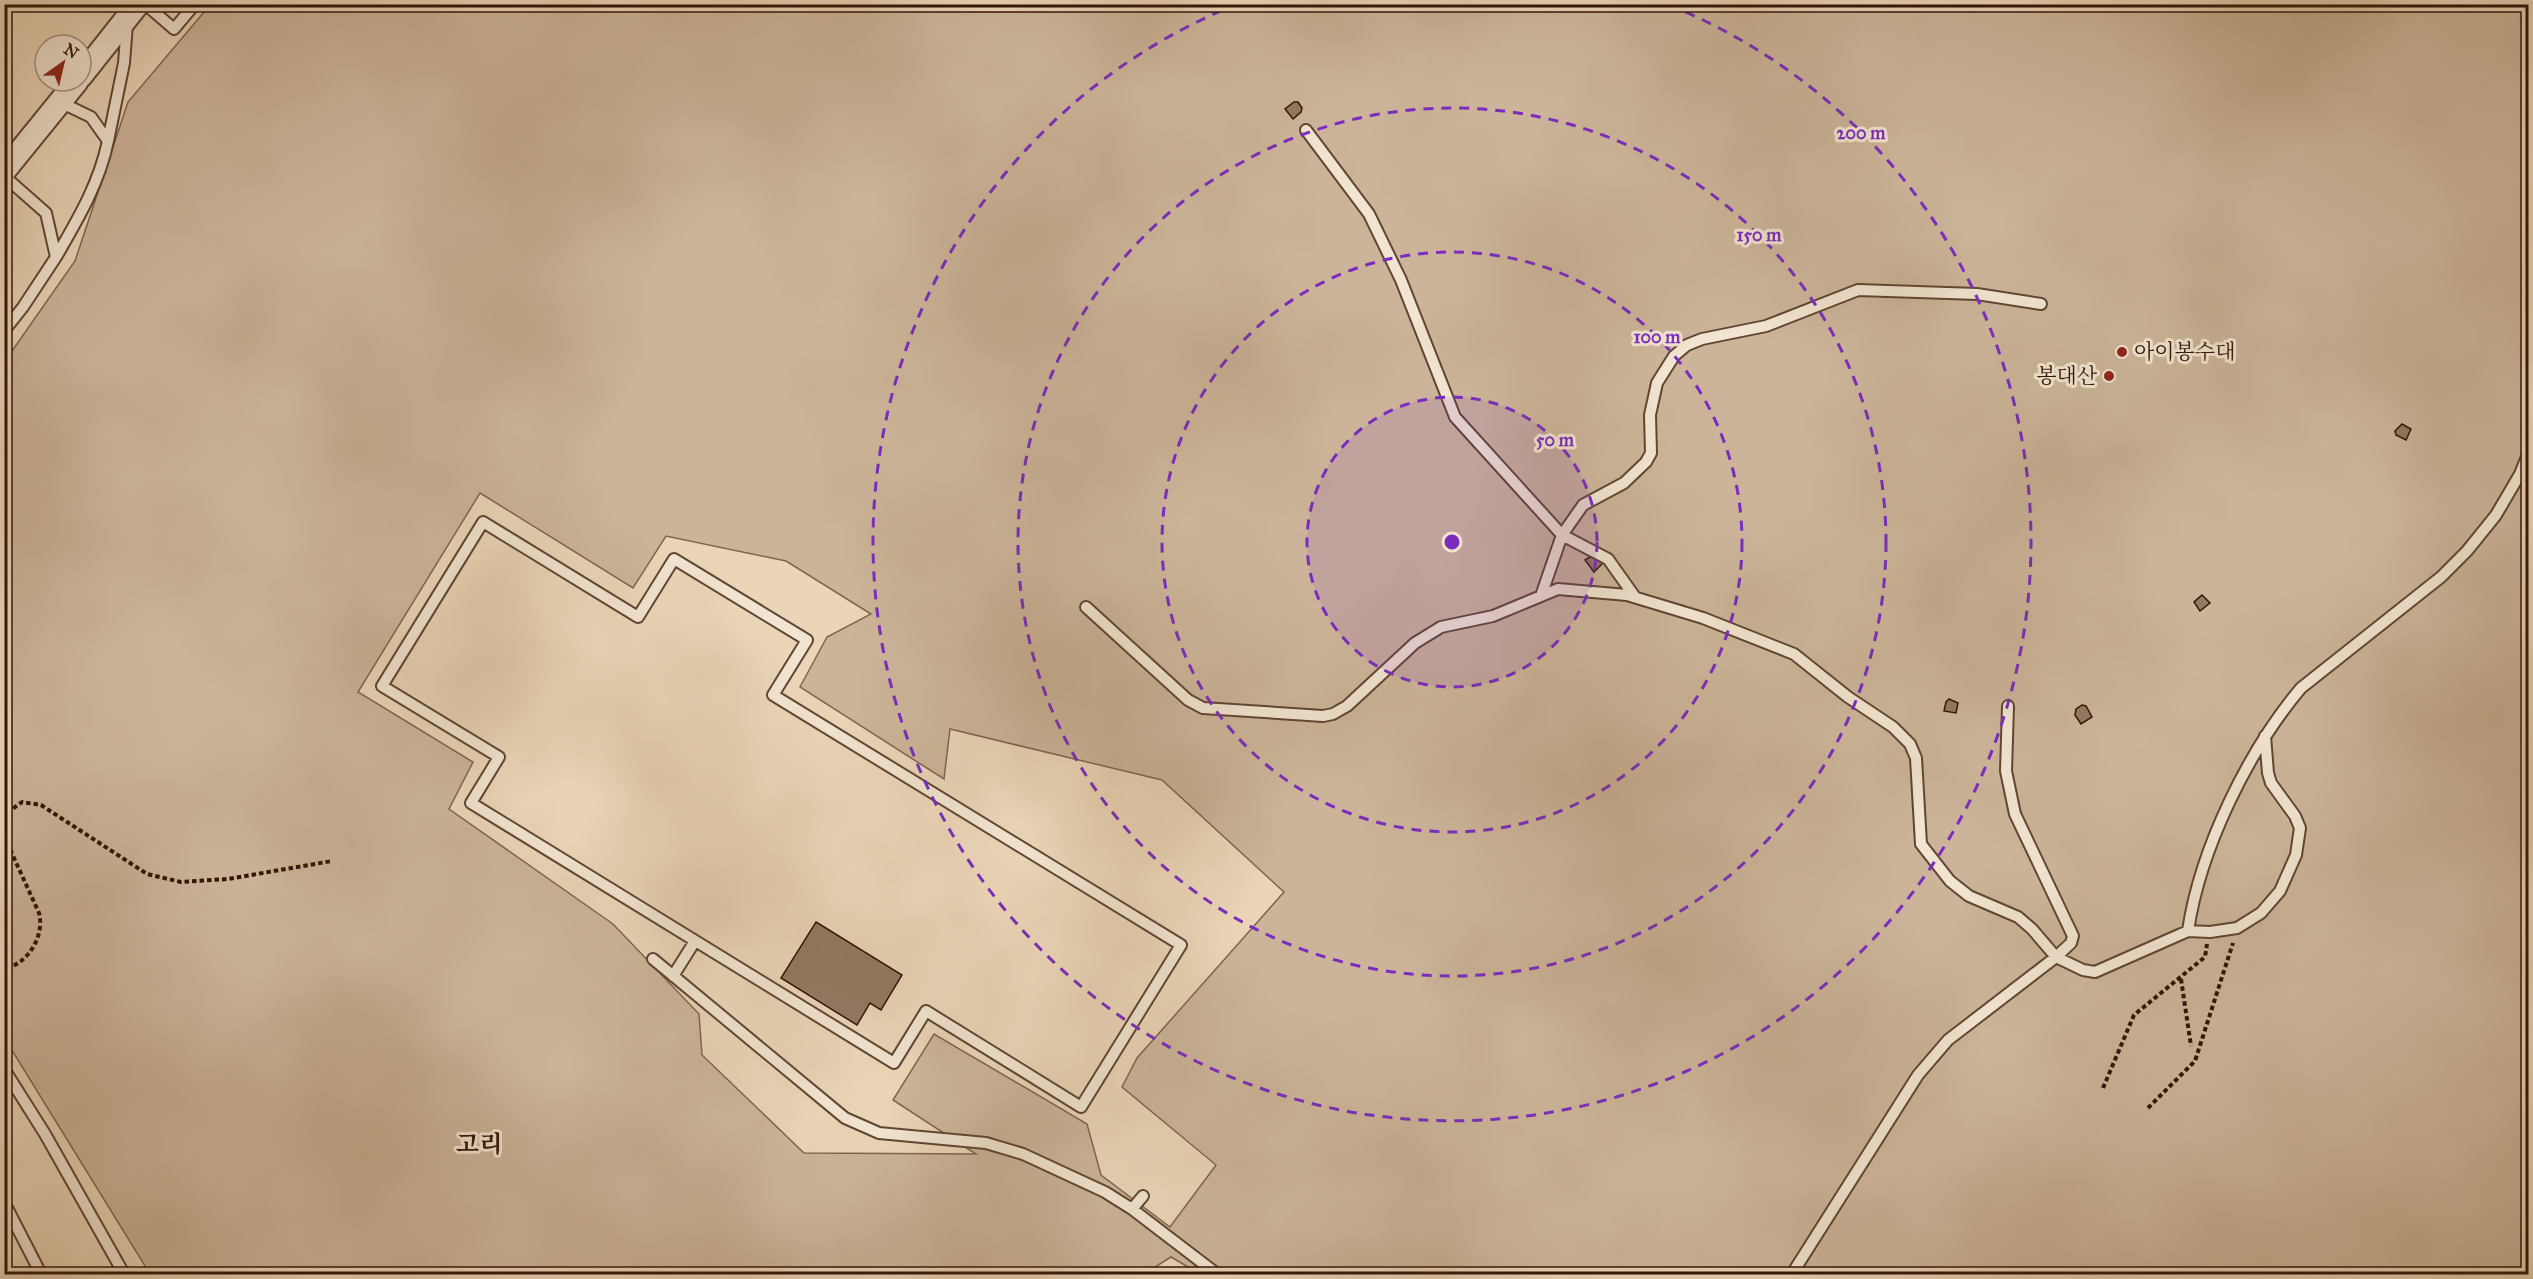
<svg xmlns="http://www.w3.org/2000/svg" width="2533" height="1279" viewBox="0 0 2533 1279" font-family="'IM FELL Great Primer','Noto Serif KR',serif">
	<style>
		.green { fill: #cbb499; stroke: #7f6450; stroke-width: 1.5; fill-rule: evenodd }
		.building { fill: #927963; stroke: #331507; stroke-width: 1.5 }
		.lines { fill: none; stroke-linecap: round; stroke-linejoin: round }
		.service-casing { stroke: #614533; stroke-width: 14 }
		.minor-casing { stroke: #614533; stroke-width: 26 }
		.path { stroke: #331507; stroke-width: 4; stroke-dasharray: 4.5 3; stroke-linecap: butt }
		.service { stroke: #f1e4d0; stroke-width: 10 }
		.minor { stroke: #f1e4d0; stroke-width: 22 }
		.ring { fill: none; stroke: #7b2cbf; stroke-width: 3; stroke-dasharray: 10 8 }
		.poi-dot { fill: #8f2418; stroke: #f1e4d0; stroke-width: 2 }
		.labels { text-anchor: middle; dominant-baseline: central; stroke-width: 6; stroke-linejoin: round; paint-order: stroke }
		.poi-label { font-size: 21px; fill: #331507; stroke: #f1e4d0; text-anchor: start }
		.quarter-label { font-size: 24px; font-weight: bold; fill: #331507; stroke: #f1e4d0 }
		.centre { fill: #7b2cbf; stroke: #f1e4d0; stroke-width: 3 }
		.ring-label { font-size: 18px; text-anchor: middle; font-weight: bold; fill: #7b2cbf; stroke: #f1e4d0; stroke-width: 6; stroke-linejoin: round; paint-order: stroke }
	</style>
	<rect width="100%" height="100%" fill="#ead5b7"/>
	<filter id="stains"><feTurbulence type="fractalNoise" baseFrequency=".00333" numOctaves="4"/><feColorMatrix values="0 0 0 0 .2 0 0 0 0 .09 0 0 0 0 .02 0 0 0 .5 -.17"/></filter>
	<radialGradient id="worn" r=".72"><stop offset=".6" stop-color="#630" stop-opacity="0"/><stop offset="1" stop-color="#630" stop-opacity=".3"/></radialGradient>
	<!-- green -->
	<path class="green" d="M339,4L341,6L343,4L2528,5V1274H1200L1171,1257L1144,1274H150L5,1039V361L75,261L128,102L210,5ZM480,493L633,588L666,536L786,561L871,614L827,637L800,687L944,779L950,729L1162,780L1284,892L1137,1058L1122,1087L1216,1165L1170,1227L1101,1175L1087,1124L934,1034L893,1100L976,1154L804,1153L702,1055L699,1014L613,924L449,809L473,762L358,692Z"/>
	<!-- building -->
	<path class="building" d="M1294,102H1298L1302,108L1301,112L1293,119L1285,109Z
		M2402,424L2411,429L2406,440L2396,435L2395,431Z
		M1593,555L1604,562L1594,572L1585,560Z
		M2202,595L2210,603L2200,611L2194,602Z
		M1949,699L1958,703L1956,713L1944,711L1946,702Z
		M2082,705L2086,706L2092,717L2081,724L2075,715L2076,709Z
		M816,922L902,975L881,1010L870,1003L857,1025L781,978Z"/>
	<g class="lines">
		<defs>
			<path id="service" d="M145,4L174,29L195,4
				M1306,130L1369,214L1401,280L1455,417L1562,535L1583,505L1624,483L1646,462L1651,453L1650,415L1657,383L1674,356L1687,345L1702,339L1766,326L1858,290L1977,294L2041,304
				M108,141L124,63L127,24
				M4,176L46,213L56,257L23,307L4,331
				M56,257C78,219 99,184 108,141L91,117L60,102
				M483,522L638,617L674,559L807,640L773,695L1181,945L1081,1107L926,1011L894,1063L471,803L499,757L382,686Z
				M1541,596L1562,535L1608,559L1635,597
				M1086,607L1188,700L1203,708L1323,716L1333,714L1347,706L1415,643L1441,627L1493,616L1558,589L1627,595L1703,618L1794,654L1848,697L1893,727L1910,744L1916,758L1921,844L1950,881L1969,896L2018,917L2032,929L2056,957L2071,943L2073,936L2015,814L2006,771L2008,706
				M2188,931C2200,849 2248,751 2301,688L2441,577L2467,551L2496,515L2520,474L2528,454
				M653,959L845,1118L879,1133L986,1143L1023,1154L1105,1192L1132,1209L1217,1274
				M673,976L695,941
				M4,1069L45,1134L124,1274
				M4,1202L41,1274
				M1132,1209L1143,1196
				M1792,1274L1918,1075L1948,1040L2056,957L2083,970L2095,972L2188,931L2210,932L2237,928L2261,913L2280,891L2296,855L2300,828L2295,816L2271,783L2268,773L2265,736"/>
			<path id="minor" d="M81,76L138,4
				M4,171L77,81"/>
		</defs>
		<!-- service casing -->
		<use href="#service" class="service-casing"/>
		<!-- minor casing -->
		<use href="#minor" class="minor-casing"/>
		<!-- path -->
		<path class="path" d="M4,820L11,810L22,802L41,805L147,874L181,882L228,879L332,861
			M4,836L39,913C45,936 28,964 4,969
			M2181,979L2191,1046
			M2103,1088L2134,1015L2205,957L2207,944
			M2148,1108L2195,1061L2233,943"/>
		<!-- service -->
		<use href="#service" class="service"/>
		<!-- minor -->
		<use href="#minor" class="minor"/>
	</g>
	<!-- distance rings -->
	<circle cx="1452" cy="542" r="145" fill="#7b2cbf" fill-opacity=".12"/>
	<g class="ring">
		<circle cx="1452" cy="542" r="145"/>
		<circle cx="1452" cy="542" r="290"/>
		<circle cx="1452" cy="542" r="434"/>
		<path d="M1669 5A579 579 0 1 1 1235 5"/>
	</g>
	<!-- markers -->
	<g class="poi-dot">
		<circle cx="2122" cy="352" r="6"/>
		<circle cx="2109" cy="376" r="6"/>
	</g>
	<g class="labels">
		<!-- poi labels -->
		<g class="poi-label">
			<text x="2134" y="352">아이봉수대</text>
			<text x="2097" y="376" text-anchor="end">봉대산</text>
		</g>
		<!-- quarter labels -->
		<g class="quarter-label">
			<text x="479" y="1144">고리</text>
		</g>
	</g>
	<circle cx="1452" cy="542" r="9" class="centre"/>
	<g class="ring-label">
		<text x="1861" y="139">200 m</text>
		<text x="1759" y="241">150 m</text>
		<text x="1657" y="343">100 m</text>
		<text x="1555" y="446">50 m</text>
	</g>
	<!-- margin -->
	<rect width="2533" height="1279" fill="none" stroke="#ead5b7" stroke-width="24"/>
	<rect x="6" y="6" width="2521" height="1267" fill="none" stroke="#331507" stroke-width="3"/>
	<rect x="12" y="12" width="2509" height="1255" fill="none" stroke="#331507" stroke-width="1.5"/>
	<!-- north arrow -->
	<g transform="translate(63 63) rotate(34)"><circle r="28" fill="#f1e4d0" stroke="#a59180" stroke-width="1.5"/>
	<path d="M0-4.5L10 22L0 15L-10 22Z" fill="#8f2418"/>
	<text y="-9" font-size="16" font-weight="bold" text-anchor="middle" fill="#331507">N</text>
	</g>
	<rect width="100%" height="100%" filter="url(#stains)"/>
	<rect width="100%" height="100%" fill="url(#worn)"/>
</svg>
